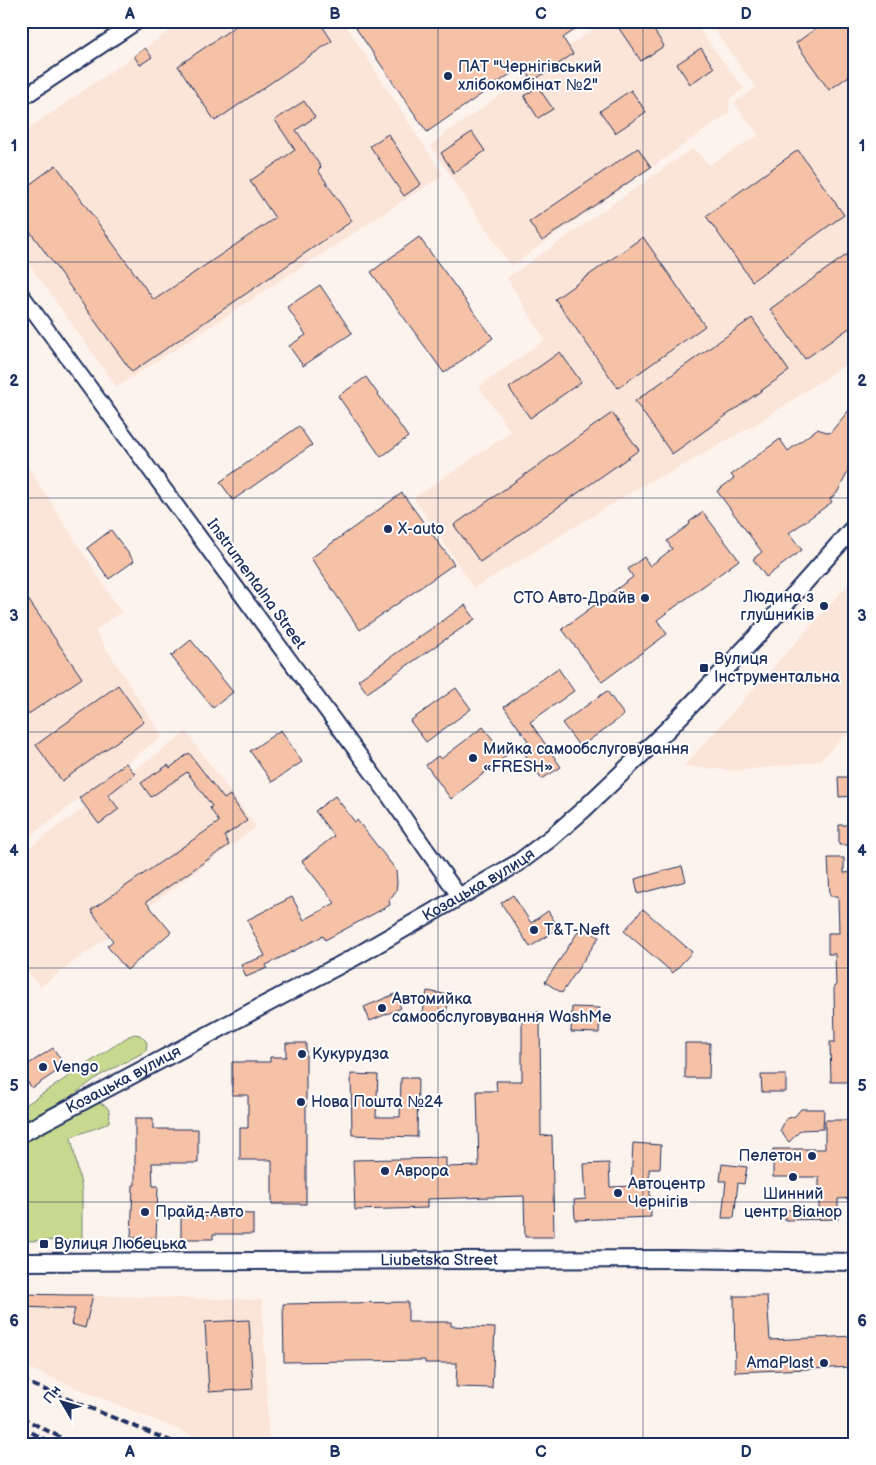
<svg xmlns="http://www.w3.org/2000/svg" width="876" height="1465" viewBox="0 0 876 1465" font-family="'Balsamiq Sans',sans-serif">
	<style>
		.built { fill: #fbe4d8 }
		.green { fill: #c7d98e; stroke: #718476 }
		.building { fill: #f6c2a7; stroke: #1b2f5e }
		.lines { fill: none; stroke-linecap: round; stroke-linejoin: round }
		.tertiary-casing { stroke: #1b2f5e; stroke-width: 18 }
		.secondary-casing { stroke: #1b2f5e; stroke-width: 20 }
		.tertiary { stroke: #fff; stroke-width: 14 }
		.secondary { stroke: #fff; stroke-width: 16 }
		.rail { stroke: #1b2f5e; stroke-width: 4; stroke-dasharray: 8 4; stroke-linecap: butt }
		.grid { fill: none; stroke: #1b2f5e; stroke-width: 1; stroke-opacity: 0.55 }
		.poi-dot { fill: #1b2f5e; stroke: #fff; stroke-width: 2 }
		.labels { text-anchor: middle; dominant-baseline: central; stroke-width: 4; stroke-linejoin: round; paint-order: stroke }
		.poi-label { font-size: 16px; fill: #1b2f5e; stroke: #fff; text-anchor: start }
		.street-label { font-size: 16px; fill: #1b2f5e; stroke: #fff }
		.neatline { fill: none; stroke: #1b2f5e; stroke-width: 2 }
		.grid-label { font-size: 16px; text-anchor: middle; font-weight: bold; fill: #1b2f5e }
	</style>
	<rect width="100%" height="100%" fill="#fdf3ed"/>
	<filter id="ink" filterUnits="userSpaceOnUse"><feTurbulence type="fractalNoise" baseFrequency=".02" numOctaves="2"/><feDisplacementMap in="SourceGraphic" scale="10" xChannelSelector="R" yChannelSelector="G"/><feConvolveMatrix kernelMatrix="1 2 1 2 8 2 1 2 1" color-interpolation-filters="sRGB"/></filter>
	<g filter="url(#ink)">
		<!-- built -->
		<path class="built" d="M184,21H343L443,175L117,387L21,253V134Z
			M605,21H693L744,89L730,98L729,113L511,266L430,145Z
			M708,21H855V358L761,421L673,471L650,481L474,588L414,498L511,432L479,387L545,340L507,278L693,148L709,165L759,135L734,103L756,88Z
			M24,461L121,612L95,631L162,736L21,843V462Z
			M855,577V726L819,761L737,771L684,766Z
			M186,732L256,827L40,987L21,962V854Z
			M21,1294L262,1300L269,1444H213L21,1365Z"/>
		<!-- green -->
		<path class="green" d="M135,1034L140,1035L147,1042L146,1051L99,1076L72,1096L21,1123V1108L129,1036Z
			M98,1103C109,1105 111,1111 109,1122L104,1125L71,1137L82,1190V1240L24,1241L23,1250H21V1144Z"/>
		<!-- building -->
		<path class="building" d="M243,21H319L332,41L215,121L178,66Z
			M351,21H587L563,38L573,54L533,81L522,66L427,132Z
			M614,21H648L664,46L641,61Z
			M826,21H855V72L829,90L796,43Z
			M145,48L152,57L140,65L134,56Z
			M701,48L714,68L690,84L677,64Z
			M538,87L553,109L538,118L524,96Z
			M631,90L646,112L615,133L600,111Z
			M304,101L315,117L296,130L321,167L318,170L352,221L132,372L21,219V191L56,165L154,300L275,218L250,181L295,150L275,120Z
			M472,132L485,151L454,173L441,153Z
			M388,134L421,184L404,196L370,146Z
			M638,148L651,167L542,241L529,222Z
			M798,150L844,215L752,281L706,216Z
			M419,237L493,338L444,373L371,272Z
			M643,237L705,326L618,388L555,299Z
			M855,249V324L805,359L770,309Z
			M320,285L352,333L303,366L289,346L306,335L287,307Z
			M752,318L789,371L672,454L635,401Z
			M560,352L581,382L530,418L509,388Z
			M366,377L408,437L381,457L338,396Z
			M855,403V458L837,493L830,499L832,502L789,533L802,550L766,577L753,559L762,552L717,491L734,478L731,475L780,439L788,451L817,429L830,433Z
			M612,413L639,450L480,562L454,525Z
			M299,426L312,445L233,500L220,482Z
			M402,493L454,564L360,630L311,558Z
			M703,512L739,560L657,620L667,634L602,682L562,629L633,577L628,569L644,557L650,566L672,549L667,541L690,524L689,522Z
			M111,530L134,561L109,579L87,548Z
			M21,589L82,678L21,719Z
			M465,605L475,619L367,693L358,680Z
			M191,640L233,692L213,708L171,656Z
			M558,668L574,691L530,722L561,767L542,779L520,747L528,741L504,707Z
			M118,685L144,722L62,781L36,745Z
			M456,688L471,709L426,742L410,721Z
			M607,691L624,715L580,747L562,723Z
			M483,727L506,756L451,799L426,765L438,756L441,759Z
			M281,730L302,762L272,782L250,751Z
			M189,753L224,799L230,795L247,821L224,836L229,845L146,902L171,932L127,970L107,946L113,941L91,910L219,822L210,808L212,806L187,772L151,797L141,783L168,765L170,768Z
			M126,763L135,774L108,795L119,809L99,824L79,798Z
			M838,777H855V796L839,797Z
			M335,796L355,822L357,820L396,870L397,883L396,891L389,900L390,905L325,940L323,936L266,965L267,968L246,977L241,965L265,956L247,920L292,897L304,920L335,903L302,861L334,836L315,811Z
			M839,825H855V845H839Z
			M828,858H844V873L855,872V1082H831L830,1042H835L834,986H836L835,954H828V933H839L838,896H830Z
			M682,866L686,881L638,894L635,879Z
			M513,895L531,923L548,911L559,928L530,947L501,903Z
			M643,909L692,952L673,973L624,931Z
			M582,926L599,937L562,993L545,982Z
			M427,991L450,995L444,1022L422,1017Z
			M395,994L401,1008L370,1021L364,1007Z
			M572,1007L600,1008L599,1033L571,1032Z
			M522,1012H540L541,1136L552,1135L554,1237H525L524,1196L427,1199V1208L355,1210L353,1160L446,1158V1167L479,1166L477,1091H497L496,1081H522Z
			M286,1043H306V1204H272V1160H240V1128H248V1095H232V1062H270V1057H286Z
			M685,1043H710L709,1078H685Z
			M53,1048L65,1066L32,1088L21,1073V1069Z
			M351,1074L378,1075L376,1117H400L401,1078H418L417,1137L352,1135Z
			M761,1075H786V1092H762Z
			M801,1109H824L823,1129L801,1130L789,1142L780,1131L786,1119L795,1116Z
			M135,1118H153V1129H198V1163H152L153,1186H158L156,1238H131L133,1185H135Z
			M825,1120H852V1163H855V1198L838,1199V1219L785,1220V1210H819V1177H773V1149H825Z
			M633,1143L661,1145L660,1169H649L651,1217L575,1220L574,1200L586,1199L584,1164L609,1163L610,1187L631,1186Z
			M722,1164L747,1167L744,1184L738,1183L734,1218H722L726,1181H720Z
			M225,1213L253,1214V1234H213V1239H181V1216L225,1217Z
			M21,1294L68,1295H93L85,1328L71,1324L75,1309L21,1307Z
			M734,1296H767L770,1340L855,1336V1367L735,1372Z
			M408,1302V1322H451V1326L495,1328L492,1388L456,1387L457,1363H425V1360L284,1362L283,1304Z
			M249,1320L253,1389L209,1392L205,1322Z"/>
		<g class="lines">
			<defs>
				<path id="tertiary" d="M21,99L138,21
					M21,294L379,782L459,896"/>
				<g id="secondary">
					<path id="s1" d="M21,1134L353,958L518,863L551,838L583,810L668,729L756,637L855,526"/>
					<path id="s2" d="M21,1262L672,1259L855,1262"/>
				</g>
			</defs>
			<!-- tertiary casing -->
			<use href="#tertiary" class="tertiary-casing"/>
			<!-- secondary casing -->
			<use href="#secondary" class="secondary-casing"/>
			<!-- tertiary -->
			<use href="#tertiary" class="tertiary"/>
			<!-- secondary -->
			<use href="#secondary" class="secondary"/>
			<!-- rail -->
			<path class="rail" d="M21,1380L178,1444
				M21,1417L73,1444
				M21,1427L54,1444"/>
		</g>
	</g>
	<!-- grid -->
	<path class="grid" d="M233,21V1444M438,21V1444M643,21V1444M21,262H855M21,498H855M21,732H855M21,968H855M21,1202H855"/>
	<!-- markers -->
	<g class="poi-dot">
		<circle cx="448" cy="76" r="5"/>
		<circle cx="388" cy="529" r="5"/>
		<circle cx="645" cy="598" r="5"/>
		<circle cx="824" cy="606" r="5"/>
		<rect x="699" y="663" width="10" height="10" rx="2.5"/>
		<circle cx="473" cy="758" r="5"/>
		<circle cx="534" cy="930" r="5"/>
		<circle cx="382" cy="1008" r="5"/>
		<circle cx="302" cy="1054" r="5"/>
		<circle cx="43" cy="1067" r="5"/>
		<circle cx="301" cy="1102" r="5"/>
		<circle cx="812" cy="1156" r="5"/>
		<circle cx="385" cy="1171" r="5"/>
		<circle cx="793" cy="1177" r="5"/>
		<circle cx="618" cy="1193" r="5"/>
		<circle cx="145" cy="1212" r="5"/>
		<rect x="39" y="1239" width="10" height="10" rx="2.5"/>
		<circle cx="824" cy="1363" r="5"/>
	</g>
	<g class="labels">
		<!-- poi labels -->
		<g class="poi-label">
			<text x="458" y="67">ПАТ "Чернігівський<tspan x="458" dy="18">хлібокомбінат №2"</tspan></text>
			<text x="398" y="529">X-auto</text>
			<text x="814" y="597" text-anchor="end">Людина з<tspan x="814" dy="18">глушників</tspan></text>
			<text x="635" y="598" text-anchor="end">СТО Авто-Драйв</text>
			<text x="714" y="659">Вулиця<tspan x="714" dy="18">Інструментальна</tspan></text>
			<text x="483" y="749">Мийка самообслуговування<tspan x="483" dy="18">«FRESH»</tspan></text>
			<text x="544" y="930">T&amp;T-Neft</text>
			<text x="392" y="999">Автомийка<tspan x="392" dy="18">самообслуговування WashMe</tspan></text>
			<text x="312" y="1054">Кукурудза</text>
			<text x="53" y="1067">Vengo</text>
			<text x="311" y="1102">Нова Пошта №24</text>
			<text x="802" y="1156" text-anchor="end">Пелетон</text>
			<text x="395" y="1171">Аврора</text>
			<text x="628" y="1184">Автоцентр<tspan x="628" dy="18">Чернігів</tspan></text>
			<text x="793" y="1194" text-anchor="middle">Шинний<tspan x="793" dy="18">центр Віанор</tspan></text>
			<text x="155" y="1212">Прайд-Авто</text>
			<text x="54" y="1244">Вулиця Любецька</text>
			<text x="814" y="1363" text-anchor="end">AmaPlast</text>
		</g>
		<!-- street labels -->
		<g class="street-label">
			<text transform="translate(256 584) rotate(54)">Instrumentalna Street</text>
			<text stroke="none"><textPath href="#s1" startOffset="521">Козацька вулиця</textPath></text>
			<text stroke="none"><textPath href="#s1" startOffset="116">Козацька вулиця</textPath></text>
			<text stroke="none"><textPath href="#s2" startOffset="418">Liubetska Street</textPath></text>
		</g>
	</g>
	<!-- margin -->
	<rect width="876" height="1465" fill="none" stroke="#fff" stroke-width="55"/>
	<!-- north arrow -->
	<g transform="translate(62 1402) rotate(308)" stroke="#ffffff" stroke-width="4" paint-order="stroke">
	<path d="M0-4L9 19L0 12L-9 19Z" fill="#1b2f5e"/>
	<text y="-8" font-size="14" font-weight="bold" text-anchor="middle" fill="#1b2f5e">Пн</text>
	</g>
	<rect x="28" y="28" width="820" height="1410" class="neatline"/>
	<g class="grid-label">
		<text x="130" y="19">A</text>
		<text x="335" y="19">B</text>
		<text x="541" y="19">C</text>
		<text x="746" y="19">D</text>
		<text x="14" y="151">1</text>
		<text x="862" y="151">1</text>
		<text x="14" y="386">2</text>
		<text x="862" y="386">2</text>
		<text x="14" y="621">3</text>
		<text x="862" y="621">3</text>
		<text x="14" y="856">4</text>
		<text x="862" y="856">4</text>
		<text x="14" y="1091">5</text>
		<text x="862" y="1091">5</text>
		<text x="14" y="1326">6</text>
		<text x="862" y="1326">6</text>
		<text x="130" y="1457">A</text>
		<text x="335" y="1457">B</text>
		<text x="541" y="1457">C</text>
		<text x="746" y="1457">D</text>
	</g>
</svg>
